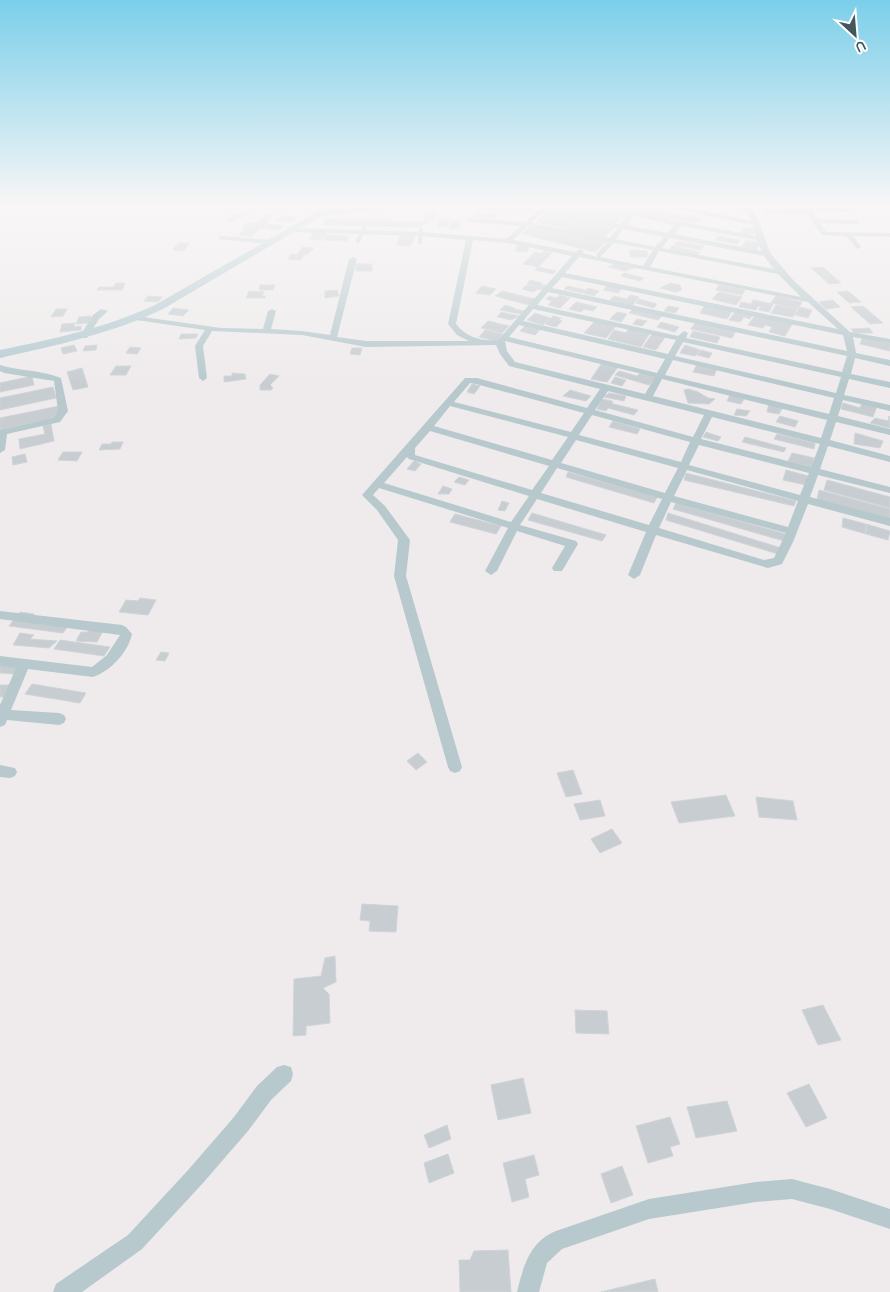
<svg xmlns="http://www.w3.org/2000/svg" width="890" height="1292" viewBox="0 0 890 1292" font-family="Quicksand,sans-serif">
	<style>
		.building { fill: #c7cdd1; stroke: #ced4d8 }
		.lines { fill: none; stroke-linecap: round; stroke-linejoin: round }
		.lane { stroke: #b7c9cd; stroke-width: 4 }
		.street { fill: #b7c9cd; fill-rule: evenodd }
		.secondary { fill: #b6ccd3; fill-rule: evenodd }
	</style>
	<rect width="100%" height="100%" fill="#efebec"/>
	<!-- building -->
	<path class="building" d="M475,205H477L496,207L494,211L474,209Z
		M555,205H571L627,215L616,223L549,210Z
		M600,205H632L626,211Z
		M496,207L514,208L512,212L494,211Z
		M516,208L535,209L534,213L514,212Z
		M645,208L700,218L696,223L640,213Z
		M426,212L435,213L432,221H423Z
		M476,213L498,214L497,218L475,217Z
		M546,213L615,227L604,238L537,222Z
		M266,214L274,215L266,223L259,222Z
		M232,215H245L239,217L236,221H228Z
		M282,216L297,217L292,222L276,221Z
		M325,219L428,222L420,227L323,225Z
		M439,220L449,221L447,227H437Z
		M452,221L461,222L458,229L449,228Z
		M246,223H267L263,229L243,227Z
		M270,224L284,226L279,230L265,228Z
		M531,226L607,241L595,252L522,234Z
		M745,227L756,229L753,234L742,233Z
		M245,228L259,229L252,237L239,235Z
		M314,232L326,233L321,240L309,239Z
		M402,233L416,234L410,246L396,245Z
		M326,235L349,236L347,241L323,240Z
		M719,236L740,240L737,244L715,240Z
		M746,240L761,243L756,250L742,247Z
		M678,241L704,246L701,250L674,245Z
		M178,243H189L184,251L173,250Z
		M518,245L529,247L527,252L515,251Z
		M672,246L700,252L698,255L669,250Z
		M303,247L314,248L307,255L297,254Z
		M632,250L647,251L648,257H631L629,251Z
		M544,251L552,253L538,267L523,264L535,252L542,254Z
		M291,254L304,255L301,260L288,259Z
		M356,264H372V271H356Z
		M615,264L634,268L625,271L608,267Z
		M538,267L556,271L553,274L535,270Z
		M823,267L841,283L829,284L811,268Z
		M624,273L644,278L640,281L621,276Z
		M530,280L542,283L540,284L547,286L546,288L527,284Z
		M116,283H125L122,290H97L99,287H114Z
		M671,283L680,285L682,290L676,292L660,288Z
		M609,284L623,287L618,293L603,290Z
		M260,285H275L273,290H259Z
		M527,285L544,288L542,290L537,289L534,292L522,289Z
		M719,285L745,290L742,295L716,290Z
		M482,286L496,289L490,295L476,293Z
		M568,286L585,290L582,293L564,289Z
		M588,288L599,291L594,296L583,293Z
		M337,290L339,296L325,298V291Z
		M249,291L264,292L262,296H266L265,298H246Z
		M502,291L535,299L529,305L495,296Z
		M848,291L861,302L849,303L837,292Z
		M719,292L742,297L736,305L712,299Z
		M559,295L570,298L560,308L548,305L552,301L546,299L549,296L557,298Z
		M630,295L639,297L632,306L610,300L614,296L627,299Z
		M148,296L162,297L158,302L144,301Z
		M776,296L802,302L798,309L771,303Z
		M639,299L657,304L654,308L636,303Z
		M753,300L773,304L769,312L759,310L760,307L758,306L756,310L739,307L741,302L751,304Z
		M833,300L840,307L826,309L819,302Z
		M576,302L597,307L593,311L584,309L581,312L569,309Z
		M505,305L514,308V309L524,311L521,314L500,310Z
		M705,305L732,311L727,319L700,313Z
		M776,305L797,309L793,317L771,313Z
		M668,306L679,308L675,313L664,311Z
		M863,306L883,323L870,324L851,307Z
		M800,307L812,310L808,318L795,315Z
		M173,308L189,310L183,316L168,314Z
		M56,309H67L63,316L51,317Z
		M633,309L662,316L658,320L629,313Z
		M501,312L520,316L511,320L497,317Z
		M617,312L627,314L621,322L610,319Z
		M735,312L752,316L750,319L744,317L740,322L729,320Z
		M535,313L550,318L543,325L527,320Z
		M756,314L793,323L785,336L769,332L772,327L765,325L763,328L748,325Z
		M91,316L89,323L76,324L79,317Z
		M553,316L561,318L559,320L562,321L556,327L545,324Z
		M637,319L647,321L642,326L633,324Z
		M488,321L509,326L502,333L481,328Z
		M595,321L616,326L606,338L584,333Z
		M661,322L679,327L675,332L657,327Z
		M75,323L74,327L81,326V330L60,332L62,324Z
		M695,323L735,332L732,338L691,329Z
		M526,325L541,328L535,335L520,331Z
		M629,328L650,333L641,347L608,339L614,330L626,333Z
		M869,328L873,333H854L851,329Z
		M485,330L503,334L497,341L479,337Z
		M693,331L720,337L717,343L690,337Z
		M653,333L666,336L656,350L643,347Z
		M181,334H198L196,338L179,339Z
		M863,337L890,343V351L860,344Z
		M74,345L77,351L63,354L61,348Z
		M97,345L96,350L83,351L85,346Z
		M685,345L700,350L695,356L680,353Z
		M130,347L141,348L137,354L126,353Z
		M352,348H362L360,355L350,354Z
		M701,350L712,353L709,358L697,355Z
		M602,363L618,367L607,382L591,379Z
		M697,364L717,368L714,376L693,372Z
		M116,366H131L126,375H110Z
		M82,368L88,387L73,390L67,372Z
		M619,371L637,376L641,372L656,377L649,385L615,375Z
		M232,373L245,374L246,379L224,382V376H232Z
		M270,374L279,376L270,385L273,388L271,390H260V385Z
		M32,376L34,385L0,392V383Z
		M615,377L626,380L622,386L611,383Z
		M472,384L480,386L474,394L467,392Z
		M53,387L56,398L0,410V398Z
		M688,389L698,392L708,398L715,399L709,404L688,403L684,390Z
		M570,390L591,396L586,401L563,396Z
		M609,393L626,396L624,401L604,397Z
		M730,395L744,399L741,404L727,401Z
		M602,399L612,401L613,404L638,410L634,415L608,408L606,411L597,409Z
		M769,403L783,407L779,414L767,412Z
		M843,403L860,408L862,403L877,406L873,417L841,409Z
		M59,406L62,417L0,430V418Z
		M737,409L750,411L746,416L734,415Z
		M780,416L798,421L795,427L776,422Z
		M889,416L890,428L870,423L875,418L888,421Z
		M613,421L640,429L637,434L609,427Z
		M51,424L54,441L20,449L19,439L45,434L43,426Z
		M706,432L721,437L718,441L703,437Z
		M855,433L883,441L880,448L854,444Z
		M777,434L815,443L814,449L774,439Z
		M745,437L786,448L784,452L742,442Z
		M112,442H123L120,449L99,450L102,444H111Z
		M63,452H82L77,461L58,460Z
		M792,453L814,458L811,467L788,461Z
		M25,454L27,462L13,465L12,457Z
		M414,461L421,464L415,471L407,469Z
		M786,470L808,476L806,485L783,480Z
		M568,472L657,497L654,503L566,477Z
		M686,473L796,501L794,506L684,480Z
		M459,477L469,480L465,485L454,482Z
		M827,480L890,497V508L824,490Z
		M443,486L452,489L449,494H438Z
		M819,490L890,509V520L817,500Z
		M502,501L509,503L505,511L498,510Z
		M676,503L786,534L784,541L673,509Z
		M532,513L606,535L602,541L528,520Z
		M668,513L781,548L778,554L666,520Z
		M455,514L501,526L496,534L450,522Z
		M843,518L866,524V534L842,527Z
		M866,524L890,531L888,540L866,534Z
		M140,598L156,600L148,615L119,612L126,600L138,601Z
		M20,612L34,614V617L71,622L63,633L9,626Z
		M90,628L104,629L97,642L76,641L81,632H88Z
		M20,633L34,635L30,639L57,641L49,648L13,645Z
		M60,640L110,647L104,656L54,649Z
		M161,652L169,653L165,661L156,660Z
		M0,663L22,665L16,674L0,673Z
		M32,684L86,693L80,703L25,694Z
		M0,685H11L5,697H0Z
		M418,753L427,762L416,770L407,761Z
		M573,770L582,794L566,797L557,773Z
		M726,795L735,816L679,823L671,802Z
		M756,797L793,801L797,820L759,817Z
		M600,800L605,816L580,820L574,804Z
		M612,829L622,843L600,853L591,839Z
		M362,904L398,906L396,932L369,931L370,921L360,920Z
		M335,956L336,982L323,988L329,994L330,1023L306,1026V1035L293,1036L294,979L321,976L325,958Z
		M823,1005L841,1040L818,1045L802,1010Z
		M575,1010L607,1011L609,1034L576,1033Z
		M523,1078L531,1113L498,1120L491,1085Z
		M809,1084L827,1118L806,1127L787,1093Z
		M727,1101L737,1131L696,1138L687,1107Z
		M670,1117L680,1144L670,1147L673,1156L648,1163L636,1126Z
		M447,1125L451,1139L429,1148L424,1135Z
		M448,1154L454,1173L429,1183L424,1163Z
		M534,1155L539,1175L525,1179L529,1197L512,1202L503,1163Z
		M622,1166L633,1195L611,1203L601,1174Z
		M508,1250L511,1292H460L459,1260H470L474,1251Z
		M655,1279L658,1292H601Z"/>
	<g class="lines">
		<!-- lane -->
		<path class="lane" d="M322,214L379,207
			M358,241L364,228
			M420,242L421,230"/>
		<!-- street -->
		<path class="street" d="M506,205H546L548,207L545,209Z
			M579,205H595L631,212L637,205H644L637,213L756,236L753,225L657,205H672L751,221L747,211L729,205H741L752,209L760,224L770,253L794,281L850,332L890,339V343L853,337L856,353L890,360V366L855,358L851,374L890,382V388L849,379L844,395L890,405V411L843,400L838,416L890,429V435L836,422L830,440L890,456V462L828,446L820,469L890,487V493L818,475L810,497L890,518V526L808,504L793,542L782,564L768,568L656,535L640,575L634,579L628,575L646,532L537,499L520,525L576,541L578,544L562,571H554L552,568L565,546L517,531L497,571L491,575L485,571L508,528L379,488L373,495L385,506L410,540L406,576L462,767L460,771L455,773L450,771L448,767L394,576L398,540L377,510L362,495L465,378H477L587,408L600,389L509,366L500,354L496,345L366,347L302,335L212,331L203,346L207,378L203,381L199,378L195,346L205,330L136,320L132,318L136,316L221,328L263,329L268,311L272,309L276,311L271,329L302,331L330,335L349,259L353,257L357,259L337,337L366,341H469L457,335L448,324L466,240L420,236L291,232L288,230L291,228L420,232L506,239L521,226L470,222L467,220L470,218L525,222L540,209L619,224L628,215ZM541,213L617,228L610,238L531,223ZM634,216L674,225L667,233L626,225ZM528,226L608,242L597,253V257L582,253L584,251L580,249L575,252L513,240ZM681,226L757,240L762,251L674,234ZM623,229L664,237L655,247L616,239ZM670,238L764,256L774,269L662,248ZM473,240L508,243L572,256L498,340C481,341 467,338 456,324ZM614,243L653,250L643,266L600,257ZM659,251L778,274L801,297L650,267ZM579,257L808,302L838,329L565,273ZM562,277L843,335L847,351L552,288ZM548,292L847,356L842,372L686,338L688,333L684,331L678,336L537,305ZM533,309L676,340L668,354L523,321ZM519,325L665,359L657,373L509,337ZM505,341L655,377L645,394L515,362L507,351ZM683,342L841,377L836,393L675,356ZM673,360L834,398L829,414L665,375ZM662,379L827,420L821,438L653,396ZM470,383L476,384L584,413L571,432L454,402ZM608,391L704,415L693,437L595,410ZM450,406L568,437L552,460L434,426ZM592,415L690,442L681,462L579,435ZM712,417L820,444L811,467L701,439ZM430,431L549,466L532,490L415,455V448ZM576,440L678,468L665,493L561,463ZM699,445L809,473L800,495L689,465ZM407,457L409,459L529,496L511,522L384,483ZM557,468L662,499L649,525L541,493ZM687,470L798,501L788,527L674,496ZM671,502L786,533L774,558L764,560L659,528Z
			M801,205L850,209L851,210L848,212L812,211L817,219L857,220L860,222L857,224L820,223L826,232L890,233V237L853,236L861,247L857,249L846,236L822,235L807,214L767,213L764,211L767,209L804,210Z
			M221,236L270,240L273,242L270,244L219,239V237Z
			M101,309L108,311L99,319L87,338H81L80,336L93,315Z
			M0,365C20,371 42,370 61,378L68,411L60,422L7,434L5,450L0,453V430L54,418L58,411L54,381L4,373L0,371Z
			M0,611L122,625L126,627L132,634C128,652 111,671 93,677L28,669L11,710L59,713L64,715L66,719L64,723L59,725L7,720L5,725L0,727V705L16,668L0,666V656L92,667L107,655L120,635L0,619Z
			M0,765L15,768L17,772L15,776L10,778L0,777Z
			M284,1065L291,1067L293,1074L291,1081L271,1100L248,1131L203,1183L142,1249L82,1292H53L56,1284L128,1235L189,1169L234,1117L257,1086L277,1067Z
			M792,1179L830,1189L890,1209V1229L830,1209L792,1199L756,1202L649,1219L562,1249L547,1263L539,1292H517C523,1267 530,1241 556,1231L649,1199L756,1182Z"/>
		<!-- secondary -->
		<path class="secondary" d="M329,205H340L163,309C111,334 56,345 0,358V350C54,339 105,328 155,305Z"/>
	</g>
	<!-- sky -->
	<linearGradient id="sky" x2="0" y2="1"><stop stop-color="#7bcfea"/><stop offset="0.53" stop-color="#f8f6f6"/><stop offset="1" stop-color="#f8f6f6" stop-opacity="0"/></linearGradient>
	<rect width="890" height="386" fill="url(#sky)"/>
	<!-- north arrow -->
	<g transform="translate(855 35) rotate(154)" stroke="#ffffff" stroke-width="4" paint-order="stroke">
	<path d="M0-4L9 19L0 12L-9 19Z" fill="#42565b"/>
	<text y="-8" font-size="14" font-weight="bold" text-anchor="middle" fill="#42565b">U</text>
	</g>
</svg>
